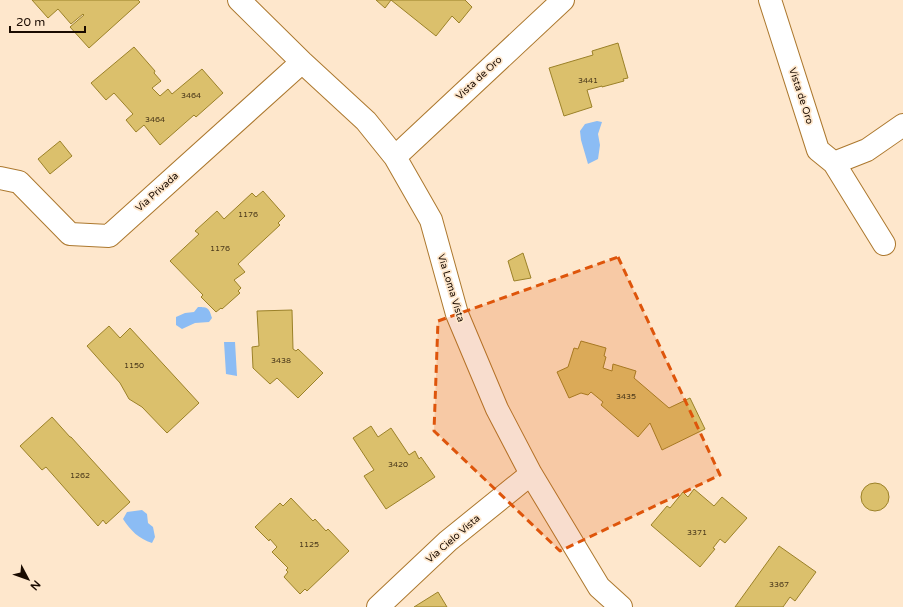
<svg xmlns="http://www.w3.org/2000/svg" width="903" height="607" viewBox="0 0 903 607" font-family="'Varela Round',sans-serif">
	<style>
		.water { fill: #8bbcf4 }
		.building { fill: #dbc06c; stroke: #9b8128 }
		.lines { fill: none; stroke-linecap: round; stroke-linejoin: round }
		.minor-casing { stroke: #ac782e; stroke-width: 24 }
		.minor { stroke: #fff; stroke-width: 22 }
		.marked { fill: #de550b; fill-opacity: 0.2; stroke: #de550b; stroke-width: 3; stroke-dasharray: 8 5; stroke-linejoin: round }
		.labels { text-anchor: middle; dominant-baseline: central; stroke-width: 3.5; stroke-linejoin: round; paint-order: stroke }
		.number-label { font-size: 8px; fill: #4a381b }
		.street-label { font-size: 10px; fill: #1a0b00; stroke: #fee7cc }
	</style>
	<rect width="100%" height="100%" fill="#fee7cc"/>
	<!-- water -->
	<path class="water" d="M597,121L602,122L598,134L600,145L598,159L588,164L581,140L580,131L585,124Z
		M198,307C208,307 209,308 212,318L209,322L195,323L182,329L176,325V317L185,313L194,312Z
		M224,342H235L237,376L226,374Z
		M142,510L147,514L148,523L153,527L155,537L152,543C139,539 130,530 123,519L127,512Z"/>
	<!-- building -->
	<path class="building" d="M32,0H138L140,2L89,48L70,27L84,15L83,14L71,24L58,9L48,18Z
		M376,0H465L472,7L459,23L452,16L436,36L391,0L385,8Z
		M618,43L628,78L623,79L624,81L602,87V86L587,90L592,107L564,116L549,68L593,55L592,51Z
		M134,47L155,71L154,73L161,81L152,88L160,96L168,89L172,94L202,69L223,93L196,117L194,115L160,145L144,125L136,132L126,120L133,114L114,93L106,100L91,83Z
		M60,141L72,156L50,174L38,159Z
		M263,191L285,216L278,223L280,225L238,264L245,272L234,280L241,288L238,291L240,293L222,309L221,308L216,312L201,297L203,295L170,261L199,234L195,231L217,211L224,219L252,193L256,197Z
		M523,253L531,278L514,281L508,261Z
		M292,310L293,349L296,351L298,349L323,373L298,398L277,378L270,384L253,368L252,347L259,346L257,311Z
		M109,326L120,338L130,328L199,403L167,433L142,407L129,399L120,383L87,346Z
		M581,341L606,348L604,356L606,357L603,368L612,371L613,364L636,371L634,378L669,408L690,398L705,429L662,450L650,423L638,437L601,405L603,402L591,392L588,395L581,393L569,398L557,372L568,367L574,348L578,349Z
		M52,417L70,437H71L130,502L106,524L103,520L98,526L46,467L42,470L20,446Z
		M371,426L378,437L391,428L409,455L415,451L419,459L421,457L435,477L386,509L364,476L374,470L353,438Z
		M861 497a14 14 0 1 1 28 0a14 14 0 1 1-28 0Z
		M694,489L714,506L722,497L747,518L725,543L720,539L713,548L715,549L700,567L651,525L667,506L670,508L683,492L688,497Z
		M291,498L313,521L315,519L326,531L328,529L349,551L307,591L305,589L300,594L284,577L288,572L286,570L288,568L272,552L277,547L270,539L269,541L255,527L280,503L283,506Z
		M779,546L816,572L795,601L790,597L783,607H735Z
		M438,592L447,607H414Z"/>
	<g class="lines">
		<defs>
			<path id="minor" d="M239,0L302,62L366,121L395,157L431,220L457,314L497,409L531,474L599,587L621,607
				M770,0L818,150L834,163L867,150L903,125
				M395,157L563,0
				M834,163L884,244
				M0,178L19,182L70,234L109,236L302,62
				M378,607L448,541L531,474"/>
		</defs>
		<!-- minor casing -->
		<use href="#minor" class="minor-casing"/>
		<!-- minor -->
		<use href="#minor" class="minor"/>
	</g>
	<!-- marked area -->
	<path class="marked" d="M618,257L720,475L560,551L434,431L438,321Z"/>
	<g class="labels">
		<!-- number labels -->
		<g class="number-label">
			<text x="588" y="80">3441</text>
			<text x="191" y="95">3464</text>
			<text x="155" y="119">3464</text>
			<text x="248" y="214">1176</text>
			<text x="220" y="248">1176</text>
			<text x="281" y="360">3438</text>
			<text x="134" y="365">1150</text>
			<text x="626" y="396">3435</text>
			<text x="398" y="464">3420</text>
			<text x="80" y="475">1262</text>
			<text x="697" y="532">3371</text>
			<text x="309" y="544">1125</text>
			<text x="779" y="584">3367</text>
		</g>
		<!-- street labels -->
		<g class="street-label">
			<text transform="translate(479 78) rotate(-43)">Vista de Oro</text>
			<text transform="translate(801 96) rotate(72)">Vista de Oro</text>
			<text transform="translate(157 192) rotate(-42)">Via Privada</text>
			<text transform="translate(451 288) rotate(73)">Via Loma Vista</text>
			<text transform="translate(453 539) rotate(-41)">Via Cielo Vista</text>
		</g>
	</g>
	<!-- north arrow -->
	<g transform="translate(28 579) rotate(131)" stroke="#fee7cc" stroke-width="3" paint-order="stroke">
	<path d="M0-3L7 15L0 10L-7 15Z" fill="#1a0b00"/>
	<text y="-6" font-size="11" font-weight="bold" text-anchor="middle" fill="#1a0b00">N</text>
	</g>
	<!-- scale -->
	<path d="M10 26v6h75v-6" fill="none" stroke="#1a0b00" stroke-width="2"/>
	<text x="16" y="26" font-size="12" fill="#1a0b00" stroke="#fee7cc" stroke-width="3" paint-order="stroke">20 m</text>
</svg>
